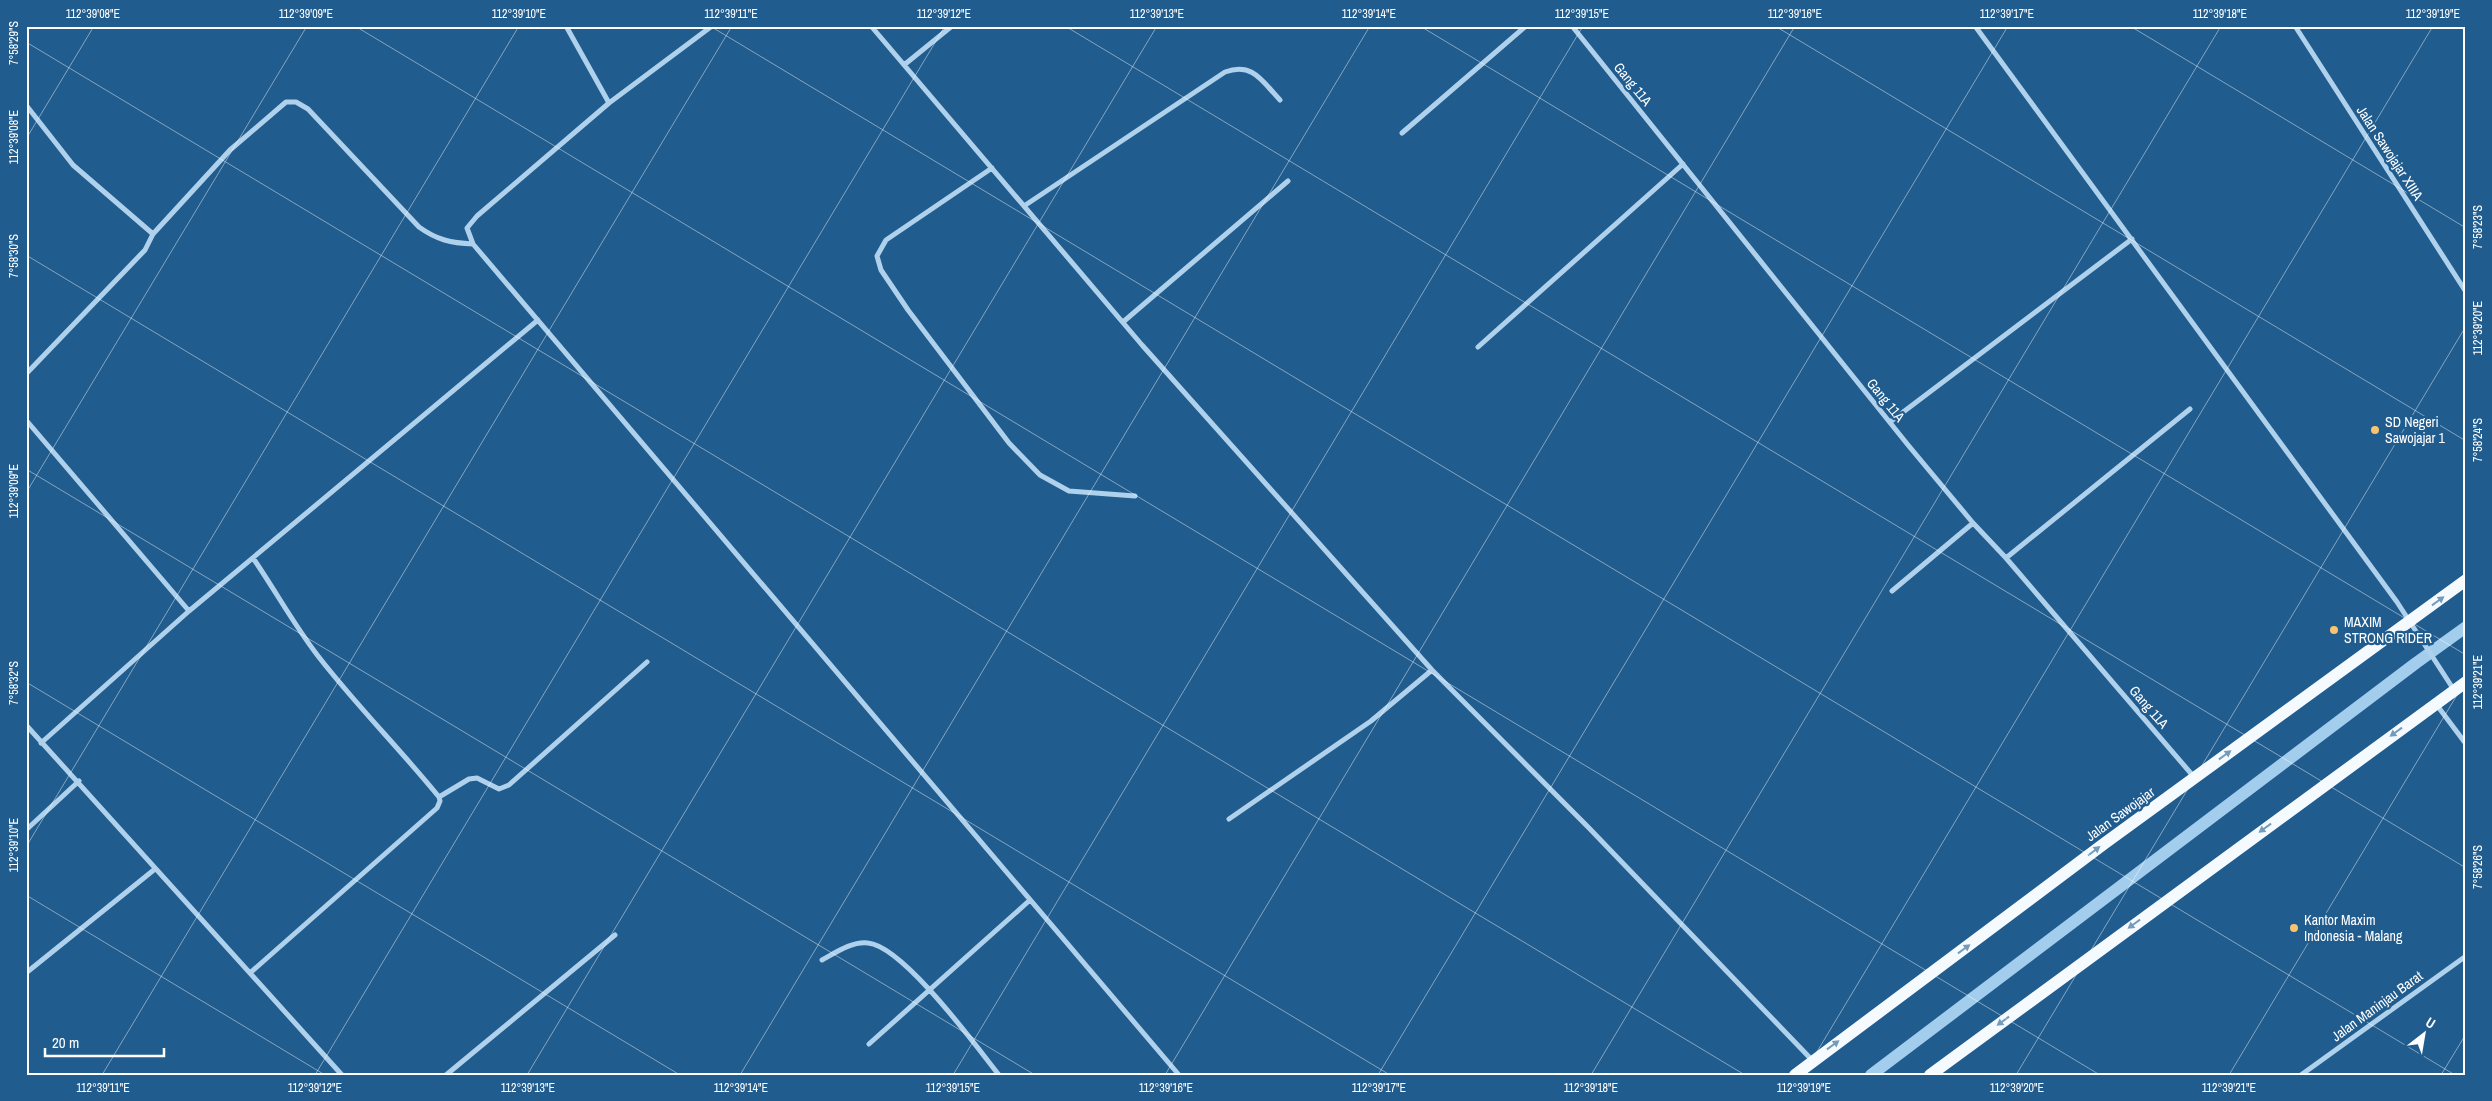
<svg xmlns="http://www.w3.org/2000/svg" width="2492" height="1101" viewBox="0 0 2492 1101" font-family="'Archivo Narrow',sans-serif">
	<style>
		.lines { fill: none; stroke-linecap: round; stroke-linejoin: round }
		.stream { stroke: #a3cded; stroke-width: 12 }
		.minor { stroke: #afd1ec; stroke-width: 5 }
		.primary { stroke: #f5faff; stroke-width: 12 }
		.oneway { fill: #759bbb }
		.ticks { fill: none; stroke: #fff; stroke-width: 1; stroke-opacity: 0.45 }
		.poi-dot { fill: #f9c370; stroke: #205c8e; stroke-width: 2 }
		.labels { text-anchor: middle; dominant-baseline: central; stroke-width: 4.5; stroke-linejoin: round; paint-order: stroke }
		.street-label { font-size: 14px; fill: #fff; stroke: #205c8e }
		.poi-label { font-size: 14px; fill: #fff; stroke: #205c8e; text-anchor: start }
		.neatline { fill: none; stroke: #fff; stroke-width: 2 }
		.ticks-label { font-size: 12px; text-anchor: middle; fill: #fff }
	</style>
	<rect width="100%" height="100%" fill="#205c8e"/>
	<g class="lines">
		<!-- stream -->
		<path class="stream" d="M1871,1075L2416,663L2466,627"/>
		<!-- minor -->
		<path class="minor" d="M566,26L609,103
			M712,26L609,103L477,216L467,228L473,244L1179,1075
			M871,26L1142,345L1432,670L1589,828L1812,1060
			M1572,26L1908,445L1973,523L2006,558L2194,777
			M1975,26L2397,602L2454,690
			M2295,26L2466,292
			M904,65L952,26
			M26,105L73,165L153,234L145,250L26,374
			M1402,133L1526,26
			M992,168L886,240L877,256L881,270L908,310L1009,443L1040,475L1069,491L1135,496
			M1024,206L1225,72C1253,62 1262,81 1280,100
			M153,234L230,150L286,102H296L308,109L419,227C437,240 451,243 473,244
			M1123,322L1288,181
			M1478,347L1683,164
			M26,420L189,611
			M1890,422L2132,239
			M2006,558L2190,409
			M1892,591L1973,523
			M2436,704L2466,744
			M26,725L342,1075
			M41,743L189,611L538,320
			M439,797L469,779L477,778L499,789L509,785L647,662
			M1229,819L1371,721L1432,670
			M26,830L79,781
			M822,960C835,953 852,941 868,943C903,946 976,1046 999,1075
			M26,973L155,869
			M250,973L437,808L440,801L439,797C400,749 356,705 318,656C294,625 275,590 253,558
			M869,1044L1030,900
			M446,1075L615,935
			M2301,1075L2466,956"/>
		<!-- primary -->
		<path class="primary" d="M1795,1075L2105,843L2466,580
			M1930,1075L2466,682"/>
	</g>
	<!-- one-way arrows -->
	<defs><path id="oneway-solid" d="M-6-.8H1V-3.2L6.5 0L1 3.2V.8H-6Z" transform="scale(1.25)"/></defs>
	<g class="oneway">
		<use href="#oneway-solid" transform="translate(2438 601) rotate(-36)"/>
		<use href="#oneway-solid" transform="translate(2396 732) rotate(144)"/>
		<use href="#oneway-solid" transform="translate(2225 755) rotate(-36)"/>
		<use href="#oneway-solid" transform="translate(2265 828) rotate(144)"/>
		<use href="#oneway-solid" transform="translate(2094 851) rotate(-37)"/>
		<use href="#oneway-solid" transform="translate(2134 924) rotate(144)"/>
		<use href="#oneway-solid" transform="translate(1964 949) rotate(-36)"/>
		<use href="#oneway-solid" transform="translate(2003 1021) rotate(144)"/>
		<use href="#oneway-solid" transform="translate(1833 1045) rotate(-36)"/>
	</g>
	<!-- ticks -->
	<path class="ticks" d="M355,26L2100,1075M710,26L2455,1075M1065,26L2466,868M1420,26L2466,655M1775,26L2466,441M2130,26L2466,228M26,42L1745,1075M26,139L94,26M26,255L1390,1075M26,469L1035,1075M26,493L307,26M26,682L680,1075M26,847L519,26M26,895L325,1075M102,1075L732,26M315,1075L945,26M527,1075L1157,26M740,1075L1370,26M953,1075L1583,26M1165,1075L1795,26M1378,1075L2008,26M1591,1075L2221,26M1803,1075L2433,26M2016,1075L2466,326M2229,1075L2466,680M2441,1075L2466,1034"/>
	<!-- markers -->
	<g class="poi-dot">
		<circle cx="2375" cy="430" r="5"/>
		<circle cx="2334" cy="630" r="5"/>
		<circle cx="2294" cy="928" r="5"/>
	</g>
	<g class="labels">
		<!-- street labels -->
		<g class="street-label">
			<text transform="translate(1633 84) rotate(51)">Gang 11A</text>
			<text transform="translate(2390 153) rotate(57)">Jalan Sawojajar XIIIA</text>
			<text transform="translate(1886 400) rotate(51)">Gang 11A</text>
			<text transform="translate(2149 707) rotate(49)">Gang 11A</text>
			<text transform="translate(2120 814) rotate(-36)">Jalan Sawojajar</text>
			<text transform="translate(2377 1006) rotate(-36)">Jalan Maninjau Barat</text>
		</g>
		<!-- poi labels -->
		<g class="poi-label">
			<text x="2385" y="422">SD Negeri<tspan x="2385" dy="16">Sawojajar 1</tspan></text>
			<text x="2344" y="622">MAXIM<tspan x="2344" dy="16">STRONG RIDER</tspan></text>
			<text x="2304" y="920">Kantor Maxim<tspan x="2304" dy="16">Indonesia - Malang</tspan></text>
		</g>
	</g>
	<!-- border -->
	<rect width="2492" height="1101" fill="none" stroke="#205c8e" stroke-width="55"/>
	<!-- north arrow -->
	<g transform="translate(2424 1034) rotate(31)" stroke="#205c8e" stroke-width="4" paint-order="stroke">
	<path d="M0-4L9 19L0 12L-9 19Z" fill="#ffffff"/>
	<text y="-8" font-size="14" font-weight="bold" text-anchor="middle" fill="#ffffff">U</text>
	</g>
	<!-- scale -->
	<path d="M45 1048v8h119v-8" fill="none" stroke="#ffffff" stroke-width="2.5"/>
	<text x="52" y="1048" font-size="15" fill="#ffffff" stroke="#205c8e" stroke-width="4" paint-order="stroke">20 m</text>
	<rect x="28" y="28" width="2436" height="1046" class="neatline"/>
	<g class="ticks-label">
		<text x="93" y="18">112°39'08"E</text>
		<text x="306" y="18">112°39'09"E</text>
		<text x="519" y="18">112°39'10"E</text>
		<text x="731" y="18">112°39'11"E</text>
		<text x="944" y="18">112°39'12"E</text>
		<text x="1157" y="18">112°39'13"E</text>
		<text x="1369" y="18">112°39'14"E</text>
		<text x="1582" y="18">112°39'15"E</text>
		<text x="1795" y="18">112°39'16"E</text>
		<text x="2007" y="18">112°39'17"E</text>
		<text x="2220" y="18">112°39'18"E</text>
		<text x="2433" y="18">112°39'19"E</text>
		<text transform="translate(14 43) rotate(-90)" y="4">7°58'29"S</text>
		<text transform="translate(14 137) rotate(-90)" y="4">112°39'08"E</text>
		<text transform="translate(2478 227) rotate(-90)" y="4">7°58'23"S</text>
		<text transform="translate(14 256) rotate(-90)" y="4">7°58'30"S</text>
		<text transform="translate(2478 328) rotate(-90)" y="4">112°39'20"E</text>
		<text transform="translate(2478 440) rotate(-90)" y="4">7°58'24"S</text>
		<text transform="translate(14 491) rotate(-90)" y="4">112°39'09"E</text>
		<text transform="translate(2478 682) rotate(-90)" y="4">112°39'21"E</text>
		<text transform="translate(14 683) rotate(-90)" y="4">7°58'32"S</text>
		<text transform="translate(14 845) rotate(-90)" y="4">112°39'10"E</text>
		<text transform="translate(2478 867) rotate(-90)" y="4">7°58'26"S</text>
		<text x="103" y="1092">112°39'11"E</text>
		<text x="315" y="1092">112°39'12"E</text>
		<text x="528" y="1092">112°39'13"E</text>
		<text x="741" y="1092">112°39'14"E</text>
		<text x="953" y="1092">112°39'15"E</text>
		<text x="1166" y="1092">112°39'16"E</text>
		<text x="1379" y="1092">112°39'17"E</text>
		<text x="1591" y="1092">112°39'18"E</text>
		<text x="1804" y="1092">112°39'19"E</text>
		<text x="2017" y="1092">112°39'20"E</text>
		<text x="2229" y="1092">112°39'21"E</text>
	</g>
</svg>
